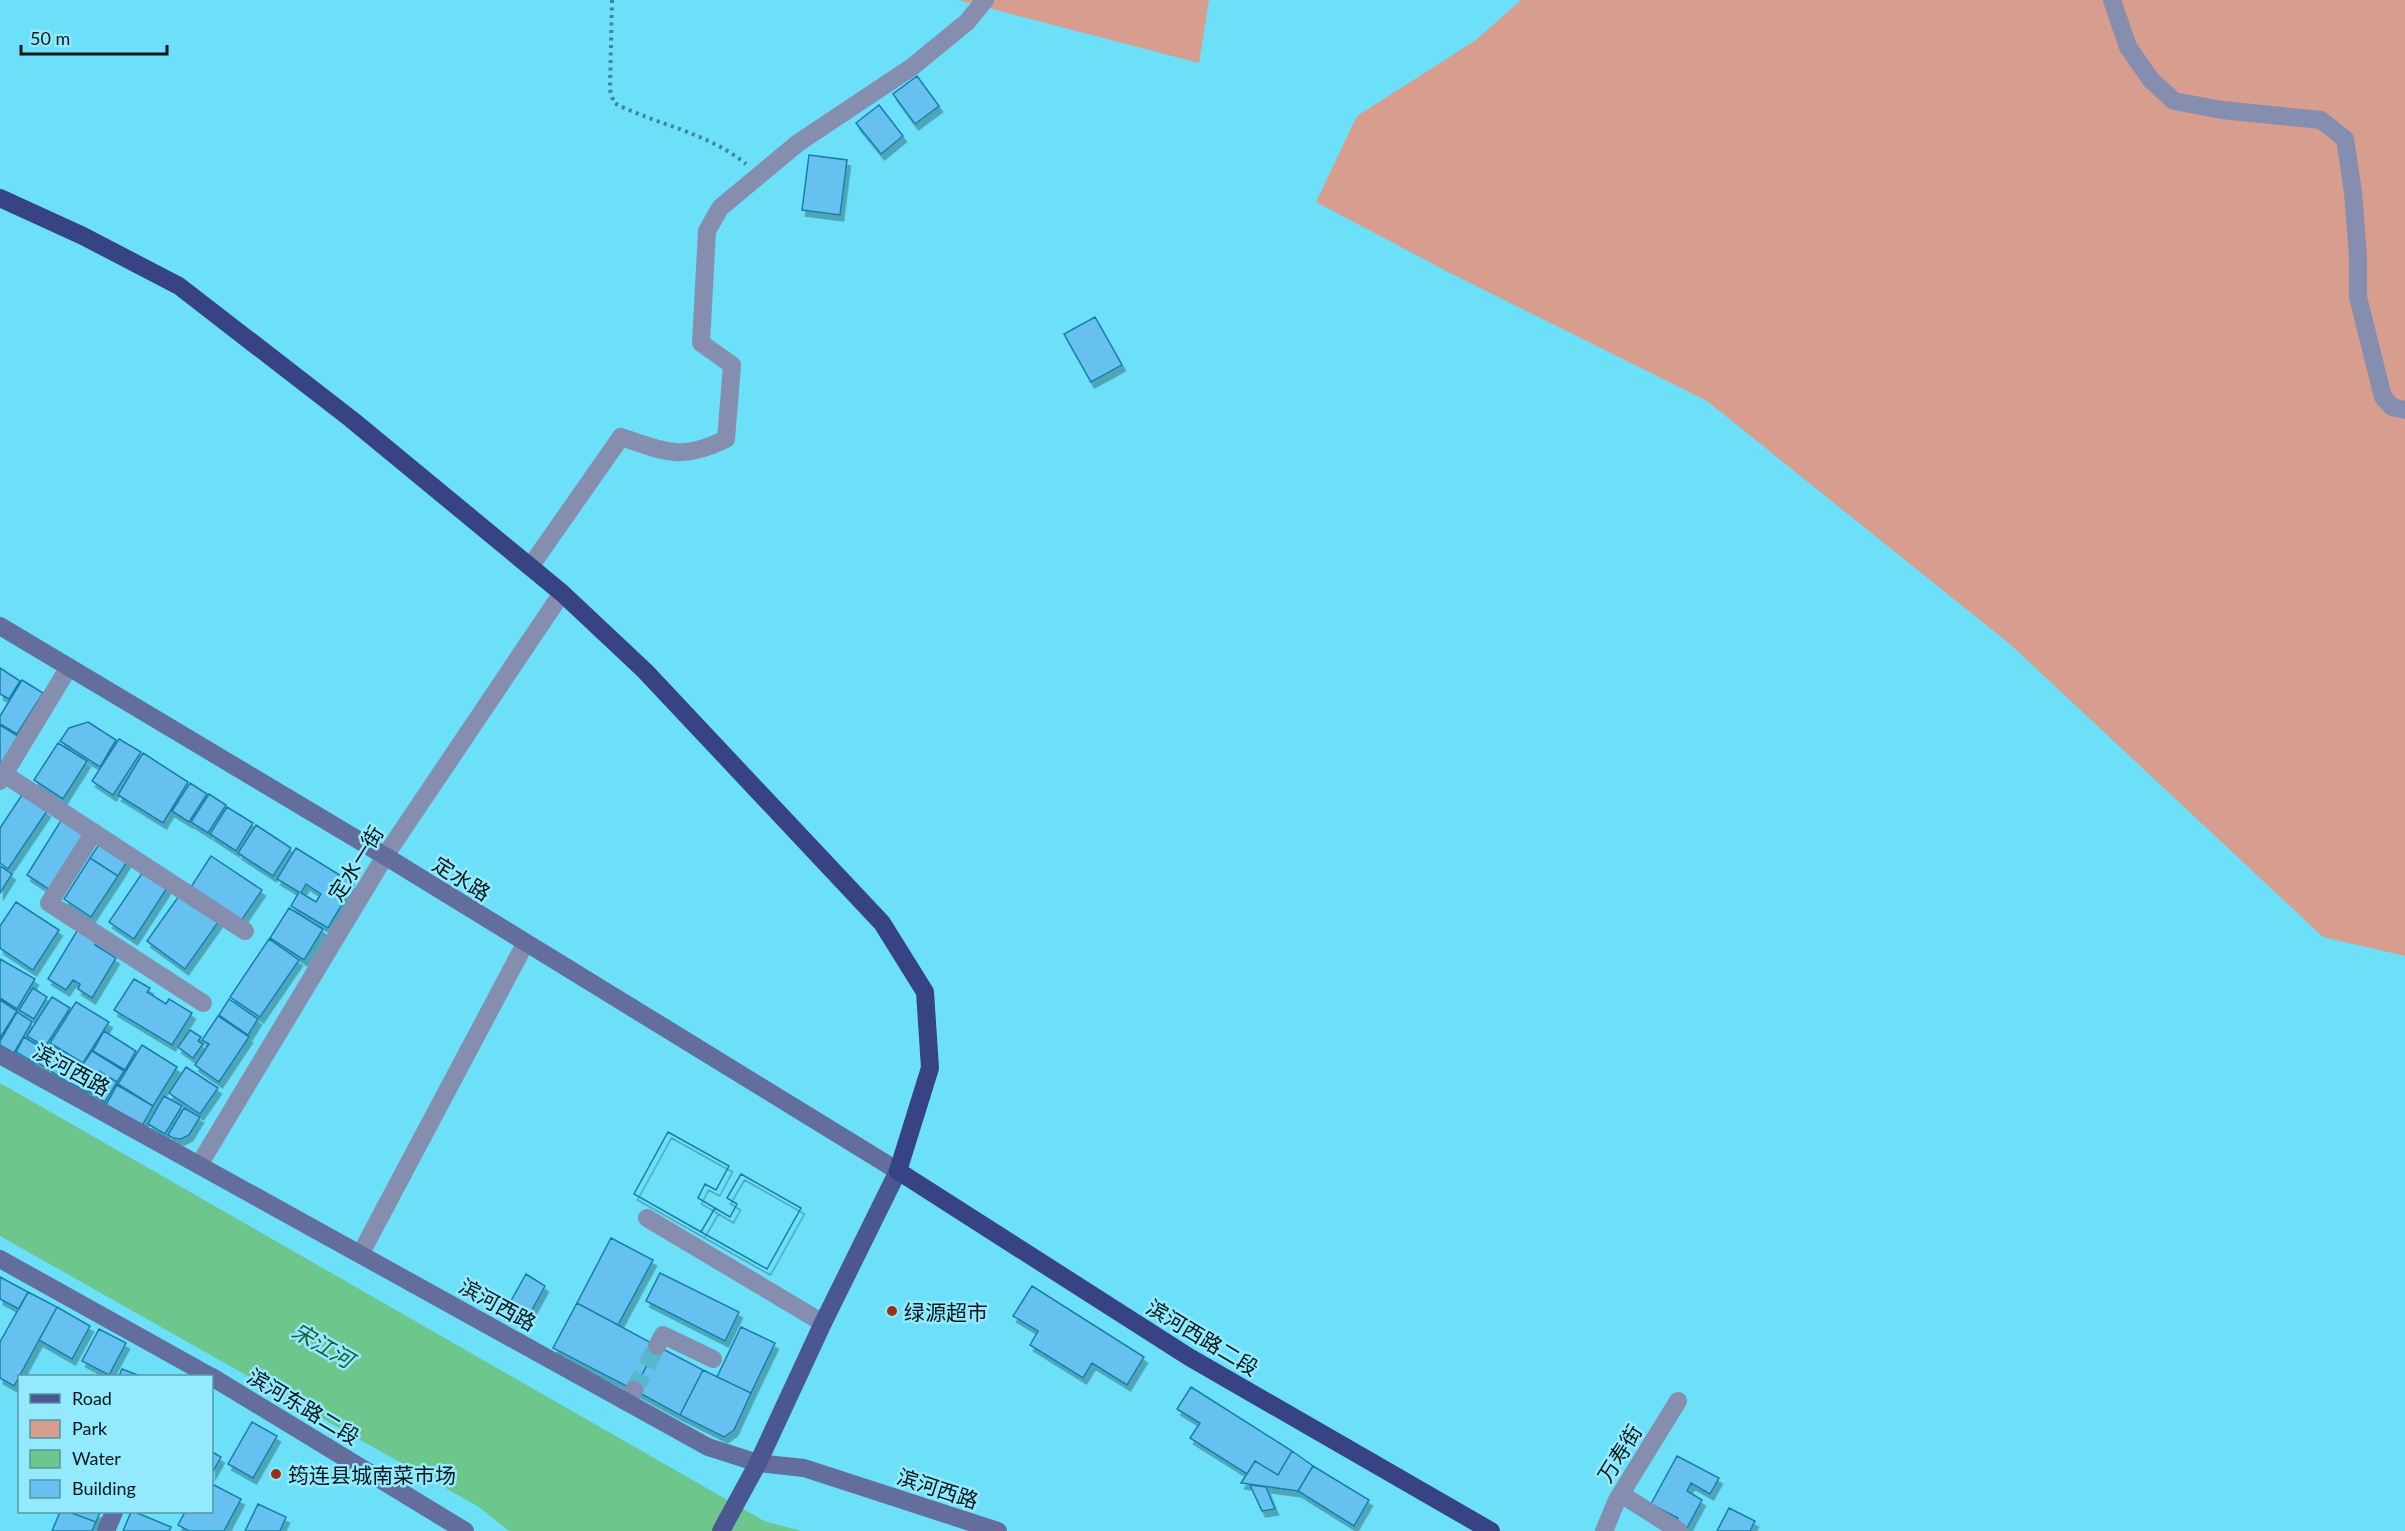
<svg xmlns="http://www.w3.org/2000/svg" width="2405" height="1531" viewBox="0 0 2405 1531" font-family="Lato,'Noto Sans SC',sans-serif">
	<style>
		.green { fill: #d79d8f }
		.water { fill: #6dc68b }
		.building { fill: #66c1f0; stroke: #187eaa; stroke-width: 1.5; fill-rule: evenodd; filter: url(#shadow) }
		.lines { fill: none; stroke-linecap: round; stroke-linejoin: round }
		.street-tunnel { stroke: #56b8cc; stroke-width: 18; stroke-dasharray: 18 9; stroke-linecap: butt }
		.path { stroke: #3d8898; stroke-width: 4; stroke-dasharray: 3 4.5; stroke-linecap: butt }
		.street { stroke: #858eae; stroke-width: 18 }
		.secondary { stroke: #636e9d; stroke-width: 18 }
		.primary { stroke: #4b5790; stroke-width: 18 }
		.highway { stroke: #384385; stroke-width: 18 }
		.poi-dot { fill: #982f19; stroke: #93eafd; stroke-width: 2 }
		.labels { text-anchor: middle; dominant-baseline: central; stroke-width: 5; stroke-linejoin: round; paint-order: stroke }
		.street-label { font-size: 21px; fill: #00171c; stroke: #93eafd }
		.poi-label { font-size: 21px; fill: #00171c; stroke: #93eafd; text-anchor: start }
		.water-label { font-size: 22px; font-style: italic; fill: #1d5d36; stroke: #93eafd }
	</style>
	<defs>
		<filter id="shadow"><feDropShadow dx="3.5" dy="6" stdDeviation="0" flood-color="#0004"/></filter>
	</defs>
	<rect width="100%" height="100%" fill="#6ce0f8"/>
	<!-- green -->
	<path class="green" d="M958,0H1209L1199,63Z
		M1521,0H2405V956L2323,937L2011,645L1707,401L1452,274L1316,202L1357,116L1476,40Z"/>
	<!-- water -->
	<path class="water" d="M0,1083L764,1521L801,1531H509L479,1507L0,1236Z"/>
	<!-- building -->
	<path class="building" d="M917,76L939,106L915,124L893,94Z
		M879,105L903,136L881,154L856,123Z
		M809,155L847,160L840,215L802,210Z
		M1095,317L1122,365L1091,382L1064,334Z
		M0,668L20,681L9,699L0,694Z
		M22,680L43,693L17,734L0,724V716Z
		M88,722L116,740L100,767L60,741L69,728Z
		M0,725L21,738L0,770Z
		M119,739L141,752L113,795L92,781Z
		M58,743L87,761L63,799L34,780Z
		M143,753L188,782L163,823L118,795Z
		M190,783L207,794L189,822L172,811Z
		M209,794L226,805L208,833L191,822Z
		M22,795L47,811L8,869L0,863V828Z
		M227,807L253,823L236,851L210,834Z
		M62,819L86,834L50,890L27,875Z
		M256,825L291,848L273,876L238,853Z
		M100,843L128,860L118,876L90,858Z
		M296,848L354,884L328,928L291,906L299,892L277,879ZM306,884L321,894L316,902L301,893Z
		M211,856L262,890L239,924L189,890Z
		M90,858L118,876L91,917L64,899Z
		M0,866L12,874L0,893Z
		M145,869L169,885L134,939L109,922Z
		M181,893L219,921L185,969L147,941Z
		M16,902L59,930L33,970L0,948V926Z
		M289,908L323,929L304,960L270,938Z
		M80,926L100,938L95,945L116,958L92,998L78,989L80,984L73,980L66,990L48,979Z
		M269,939L299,960L260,1017L230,997Z
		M0,959L35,979L17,1009L0,998Z
		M134,979L150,988L147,992L166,1004L169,999L192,1013L172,1045L114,1010Z
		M33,988L47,997L34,1019L19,1010Z
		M52,997L70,1008L45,1047L27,1036Z
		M229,999L258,1019L248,1035L219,1015Z
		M0,1000L17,1011L0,1038Z
		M76,1002L109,1022L83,1063L50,1043Z
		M17,1012L32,1022L14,1053L0,1045V1041Z
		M218,1016L249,1037L219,1082L195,1065L209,1044L202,1040Z
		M190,1030L201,1037L198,1041L203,1044L193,1058L178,1047Z
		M104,1031L136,1051L125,1070L93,1051Z
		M24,1037L44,1049L36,1064L16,1052Z
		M51,1044L81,1063L69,1083L38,1063Z
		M142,1045L177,1067L153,1106L118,1084Z
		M92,1051L124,1071L117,1082L99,1071L87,1092L70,1083Z
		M186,1067L218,1088L200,1114L169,1093Z
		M101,1073L117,1082L105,1102L89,1092Z
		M117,1085L153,1106L142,1126L106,1105Z
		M164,1096L182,1106L165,1134L148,1124Z
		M184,1108L200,1117L189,1135L181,1139L173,1138L168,1135Z
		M668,1132L729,1166L716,1190L705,1184L698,1198L730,1217L737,1204L727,1198L741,1174L801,1208L767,1269L634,1194Z
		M668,1132L729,1166L716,1190L705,1184L698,1198L715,1208L701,1232L634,1194Z
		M741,1174L801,1208L767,1269L701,1232L715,1208L730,1217L737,1204L727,1198Z
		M611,1238L653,1260L618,1325L577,1303Z
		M660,1273L739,1312L725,1341L646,1301Z
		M526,1274L545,1286L527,1319L508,1306Z
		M0,1277L28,1292L19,1309L0,1299Z
		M1032,1286L1144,1357L1127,1385L1092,1363L1083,1378L1030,1345L1038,1331L1013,1316Z
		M28,1292L57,1307L14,1386L0,1378V1342Z
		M577,1303L657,1346L634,1390L553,1348Z
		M57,1307L90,1326L72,1359L39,1340Z
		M741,1327L775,1343L751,1393L717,1377Z
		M99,1329L126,1343L109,1375L82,1361Z
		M657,1346L703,1370L680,1415L634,1390Z
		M122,1369L140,1376H119Z
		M703,1370L751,1393L734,1430L724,1437L680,1415Z
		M1191,1387L1292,1451L1278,1475L1255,1461L1247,1474L1190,1438L1200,1423L1177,1409Z
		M252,1422L277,1436L253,1478L228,1464Z
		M1292,1451L1313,1466L1298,1491L1241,1483L1255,1461L1278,1475Z
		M212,1452L221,1457L212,1473Z
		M1677,1456L1719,1478L1710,1494L1691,1483L1687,1491L1702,1500L1687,1528L1676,1522L1678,1518L1651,1504Z
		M1313,1466L1369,1500L1354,1526L1298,1491Z
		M212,1484L241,1499L224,1531H189L178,1525L185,1512H212Z
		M1250,1485L1266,1487L1275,1509L1262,1511Z
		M258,1504L286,1517L280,1531H245Z
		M1729,1508L1755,1521L1750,1531H1717Z
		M60,1512H69L96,1522L92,1531H52Z
		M69,1512H100L96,1522Z
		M131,1512H135L171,1527L169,1531H123Z"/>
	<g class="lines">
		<!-- street-tunnel -->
		<path class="street-tunnel" d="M634,1390L657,1346"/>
		<!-- path -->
		<path class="path" d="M612,0L610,90L614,103C657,125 707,132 746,164"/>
		<!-- street -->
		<path class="street" d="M2112,0L2128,47L2151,80L2174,101L2222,110L2321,120L2345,139L2353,192L2358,256V297L2383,397L2392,407L2405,410
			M530,567L621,437C666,452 681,461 726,439L732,365L701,343L707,231L720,208L798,143L912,67L967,22L985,0
			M4,774L245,931
			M0,781L69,667
			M94,832L49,903L203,1003
			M199,1165L385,856L562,593
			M647,1218L823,1323
			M361,1253L525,944
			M657,1346L663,1335L713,1359
			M627,1402L634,1390
			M1621,1494L1679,1531
			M1604,1531L1617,1500L1678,1401"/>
		<!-- secondary -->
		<path class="secondary" d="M0,626L385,856L898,1171
			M0,1055L708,1447L758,1463L804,1468L998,1531
			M0,1259L210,1376
			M212,1377L465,1531
			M106,1531L114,1512"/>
		<!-- primary -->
		<path class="primary" d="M721,1531L758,1463L823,1323L898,1171"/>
		<!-- highway -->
		<path class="highway" d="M0,198L83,236L179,286L351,419L562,593L645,671L882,923L925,992L930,1068L898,1171L1189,1357L1491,1531"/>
	</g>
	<!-- markers -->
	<g class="poi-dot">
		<circle cx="892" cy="1311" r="6"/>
		<circle cx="276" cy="1474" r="6"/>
	</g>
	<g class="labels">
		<!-- street labels -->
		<g class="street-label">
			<text transform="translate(355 863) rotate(-58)">定水一街</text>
			<text transform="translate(462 878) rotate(32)">定水路</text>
			<text transform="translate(72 1069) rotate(29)">滨河西路</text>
			<text transform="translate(498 1304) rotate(29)">滨河西路</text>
			<text transform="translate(1203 1337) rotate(31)">滨河西路二段</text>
			<text transform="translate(304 1406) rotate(31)">滨河东路二段</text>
			<text transform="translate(1619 1453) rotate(-58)">万寿街</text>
			<text transform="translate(938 1488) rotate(18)">滨河西路</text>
		</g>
		<!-- poi labels -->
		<g class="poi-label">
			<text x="904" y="1311">绿源超市</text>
			<text x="288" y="1474">筠连县城南菜市场</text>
		</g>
		<!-- water labels -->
		<g class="water-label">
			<text transform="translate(323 1345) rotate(30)">宋江河</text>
		</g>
	</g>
	<!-- legend -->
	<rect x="18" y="1375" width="195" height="138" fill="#93eafd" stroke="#5896a3" stroke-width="1.5"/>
	<rect x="30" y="1394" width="30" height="9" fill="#4b5790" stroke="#5896a3" stroke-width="1.5"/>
	<text x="72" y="1405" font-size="18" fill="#00171c">Road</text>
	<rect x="30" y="1420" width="30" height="18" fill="#d79d8f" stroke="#5896a3" stroke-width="1.5"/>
	<text x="72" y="1435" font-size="18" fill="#00171c">Park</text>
	<rect x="30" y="1450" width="30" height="18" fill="#6dc68b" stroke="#5896a3" stroke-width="1.5"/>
	<text x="72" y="1465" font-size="18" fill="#00171c">Water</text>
	<rect x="30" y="1480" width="30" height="18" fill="#66c1f0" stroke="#5896a3" stroke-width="1.5"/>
	<text x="72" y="1495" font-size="18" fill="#00171c">Building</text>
	<!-- scale -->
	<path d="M21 45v9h146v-9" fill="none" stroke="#00171c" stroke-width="3"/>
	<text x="30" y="45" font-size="18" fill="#00171c" stroke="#93eafd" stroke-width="4.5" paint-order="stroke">50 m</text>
</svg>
